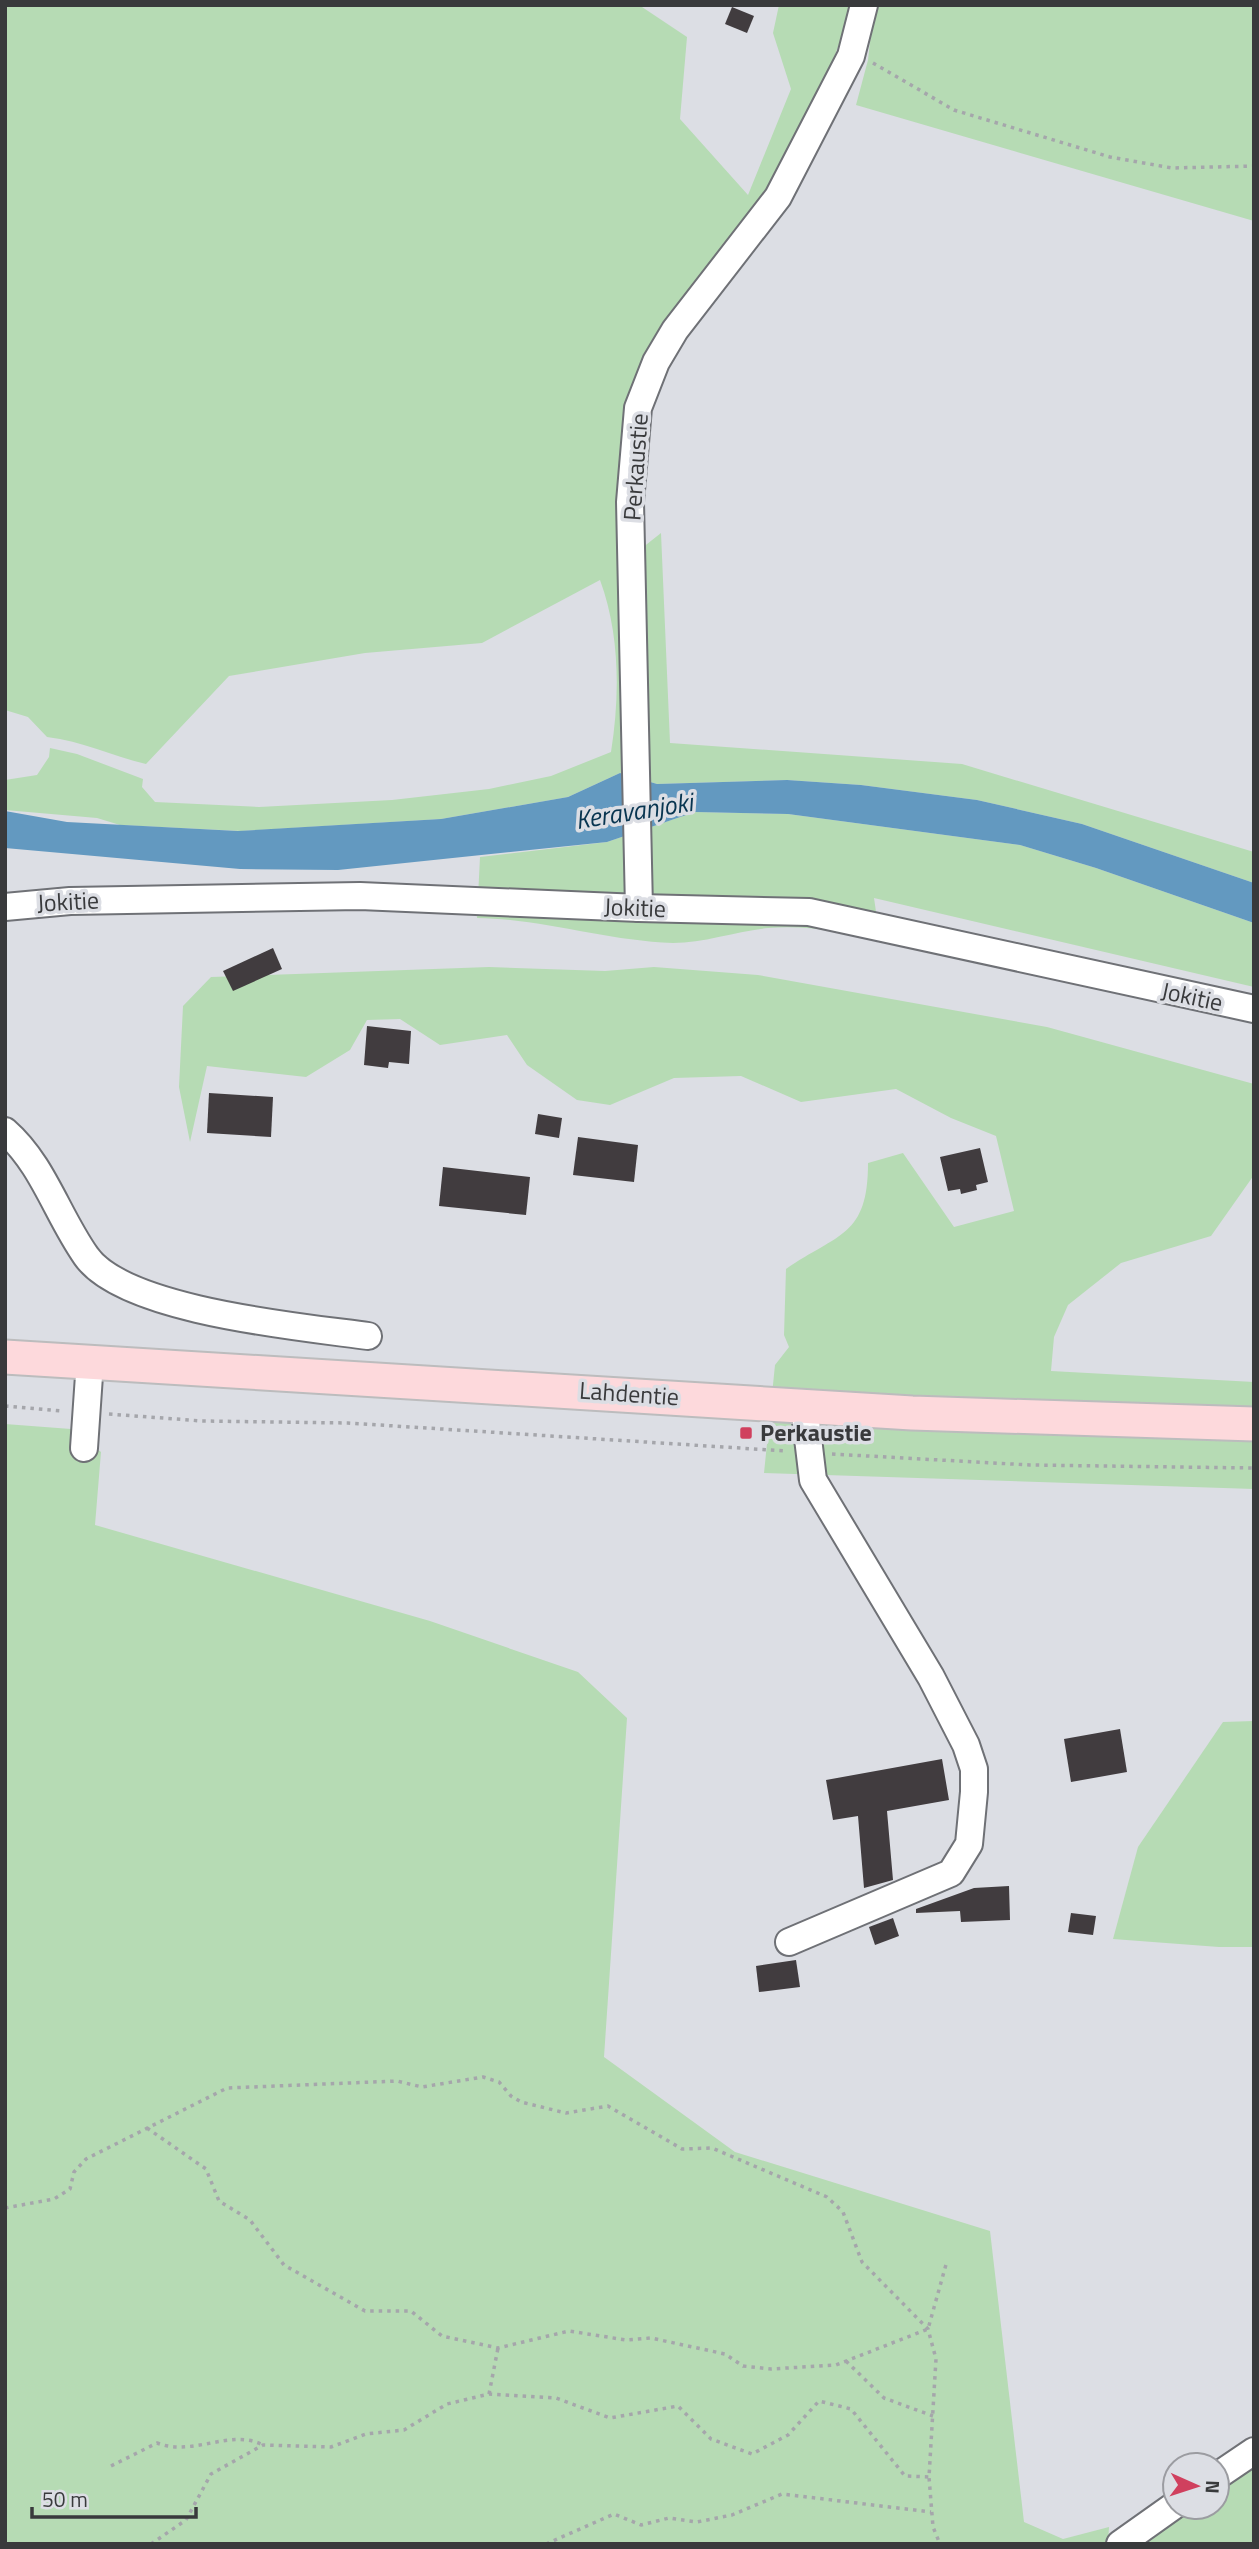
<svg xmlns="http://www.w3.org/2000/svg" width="1259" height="2549" font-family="'Titillium Web',sans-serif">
<rect width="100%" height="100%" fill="#dcdee4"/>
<!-- green -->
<g fill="#b6dbb4">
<path d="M5,5H639L687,37L680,119L748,195L791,89L773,33L779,5H854L807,128L764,202L627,402L617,497L618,567L661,533L670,743L962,764L1254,852V883L1082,824L977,800L861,785L787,780L657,784L620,773L568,797L441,819L241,831L120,825L97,818L5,810V780L37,775L49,757L50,748L77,754L143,779L142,787L155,802L259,807L392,800L489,789L551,776L611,752C620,696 620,634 600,580L482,643L365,653L229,676L146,764C112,756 82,741 47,737L28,717L5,710Z"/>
<path d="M874,5H1254V221L856,105L868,60Z"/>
<path d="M695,812L788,814L1020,845L1096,868L1254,923V987L874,898L880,939C842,932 807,925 768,928C737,931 704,943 673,943C606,941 544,919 477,918L480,857L607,842Z"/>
<path d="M489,967L605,971L654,967L758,975L1047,1027L1254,1084V1175L1211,1236L1121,1263L1068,1305L1054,1337L1051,1371L1254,1382V1489L764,1473L775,1365L789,1347L784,1335L786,1269C838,1233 868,1237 868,1163L903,1153L954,1227L1014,1211L996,1136L951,1118L896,1089L801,1102L741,1076L674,1078L610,1105L577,1100L527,1065L507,1035L440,1045L400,1019L367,1020L350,1050L306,1077L207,1066L190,1142L179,1087L183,1006L211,977Z"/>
<path d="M5,1424L71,1429L101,1452L95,1525L430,1621L578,1672L627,1718L604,2057L735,2152L990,2231L1024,2522L1063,2539L1109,2527L1108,2544H5Z"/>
<path d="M1254,1721V1947H1219L1113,1939L1138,1847L1223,1722Z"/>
<path d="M1254,2461V2544H1134L1189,2507H1217V2487Z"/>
</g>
<!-- water -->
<path fill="#6399c0" d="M620,773L657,784L787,780L861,785L977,800L1082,824L1254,883V923L1096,868L1020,845L788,814L695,812L607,842L338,870L240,869L5,848V811L67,822L238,831L441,819L568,797Z"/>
<!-- building -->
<g fill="#413c3f">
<path d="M732,7L754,16L747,33L725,24Z"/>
<path d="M273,948L282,969L233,991L223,971Z"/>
<path d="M367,1026L411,1031L409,1064L389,1062L388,1068L364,1065Z"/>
<path d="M209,1093L273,1097L271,1137L207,1133Z"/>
<path d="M538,1114L562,1118L559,1138L535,1134Z"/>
<path d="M578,1137L638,1145L634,1182L573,1175Z"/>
<path d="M980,1148L988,1182L976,1185L977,1190L961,1194L960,1189L948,1191L940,1157Z"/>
<path d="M443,1167L530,1177L526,1215L439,1206Z"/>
<path d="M1120,1729L1127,1772L1071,1782L1064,1739Z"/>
<path d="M942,1759L949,1800L887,1811L893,1880L864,1888L858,1816L833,1820L826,1780Z"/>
<path d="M1009,1886L1010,1920L961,1922L960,1911L916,1913V1909L974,1888Z"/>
<path d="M1071,1913L1096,1916L1093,1935L1068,1932Z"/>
<path d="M893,1918L899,1936L875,1945L869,1927Z"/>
<path d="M796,1960L800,1987L759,1992L756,1966Z"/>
</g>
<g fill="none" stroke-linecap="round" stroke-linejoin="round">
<!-- minor casing -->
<g stroke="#6f7176" stroke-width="30">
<g id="minor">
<path d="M5,907L70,901L360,896L639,908L809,912L1254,1009"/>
<path d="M639,908L630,502L638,408L656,362L675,330L778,197L851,56L864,5"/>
<path d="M5,1131C43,1164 57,1215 86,1256C124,1311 302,1327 368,1336"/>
<path d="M84,1448L90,1361"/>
<path d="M789,1942L951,1873L969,1844L974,1792V1769L966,1745L931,1677L813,1480L804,1405"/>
<path d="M1217,2476L1254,2451"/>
<path d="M1120,2544L1175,2505"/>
</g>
</g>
<!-- major casing -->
<g stroke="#bcbcbd" stroke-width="37">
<path id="major" d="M5,1357L912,1413L1254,1424"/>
</g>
<!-- path -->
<g stroke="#a5a6ab" stroke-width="3.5" stroke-dasharray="3.5 5" stroke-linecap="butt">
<path d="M873,63L954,110L1110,157L1172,168L1254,166"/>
<path d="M5,1406L62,1411"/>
<path d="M109,1414L202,1421L348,1423L786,1451"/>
<path d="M832,1454L1030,1465L1254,1468"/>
<path d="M147,2128L206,2169L219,2201L250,2220L284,2265L365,2311H411L442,2336L498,2348L569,2331L626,2340L651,2338L725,2354L743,2366L771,2369L836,2365L928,2329L947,2261"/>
<path d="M5,2208L54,2199L70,2189L74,2172L86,2159L227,2088L397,2081L422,2087L483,2077L499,2082L511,2096L521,2102L566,2113L608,2106L682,2149L712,2148L827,2197L843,2212L862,2262L928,2329L936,2359L929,2477L933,2527L940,2544"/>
<path d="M846,2361L884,2398L933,2416"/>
<path d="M489,2394L498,2348"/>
<path d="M111,2466L157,2443C194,2457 230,2428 263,2445"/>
<path d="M151,2544L186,2520L211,2474L263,2445L331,2447L366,2434L404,2430L447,2404L489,2394L556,2398L610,2418L678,2406L711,2439L752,2454L788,2435L819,2401L851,2409L905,2476L929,2477"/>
<path d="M546,2544L614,2514L641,2525L669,2518L697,2522L732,2515L782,2494L931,2512"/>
</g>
<!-- minor -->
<use href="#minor" stroke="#fff" stroke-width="26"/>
<!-- major -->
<use href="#major" stroke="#fdd9dc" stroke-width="33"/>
</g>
<!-- markers -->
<rect fill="#d0405e" stroke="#dcdee4" stroke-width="2.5" x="739" y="1426" width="14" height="14" rx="3.5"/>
<g text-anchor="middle" stroke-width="7" stroke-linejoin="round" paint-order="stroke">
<!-- street labels -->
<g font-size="24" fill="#393a3c" stroke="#dcdee4">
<text transform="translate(636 467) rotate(-86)" y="8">Perkaustie</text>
<text transform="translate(68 902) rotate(-3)" y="8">Jokitie</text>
<text transform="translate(635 908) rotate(2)" y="8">Jokitie</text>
<text transform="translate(1192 997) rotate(12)" y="8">Jokitie</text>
<text transform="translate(629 1394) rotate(4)" y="8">Lahdentie</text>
</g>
<!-- poi labels -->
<g font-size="24" font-weight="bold" fill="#393a3c" stroke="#dcdee4" text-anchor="start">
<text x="760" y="1441">Perkaustie</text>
</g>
<!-- water labels -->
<g font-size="26" font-style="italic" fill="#083550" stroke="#dcdee4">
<text transform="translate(634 811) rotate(-9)" y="9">Keravanjoki</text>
</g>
</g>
<!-- border -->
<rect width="1259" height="2549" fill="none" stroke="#393a3c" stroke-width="14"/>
<!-- north arrow -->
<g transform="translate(1196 2486) rotate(93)"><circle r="33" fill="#dcdee4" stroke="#9b9ca1" stroke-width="2"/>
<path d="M0-5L12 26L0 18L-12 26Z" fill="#d0405e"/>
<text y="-10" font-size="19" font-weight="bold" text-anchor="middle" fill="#393a3c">N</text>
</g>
<!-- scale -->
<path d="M32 2507v10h164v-10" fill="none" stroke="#393a3c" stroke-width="3.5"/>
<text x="42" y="2507" font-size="21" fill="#393a3c" stroke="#dcdee4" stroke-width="5" paint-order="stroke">50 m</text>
</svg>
